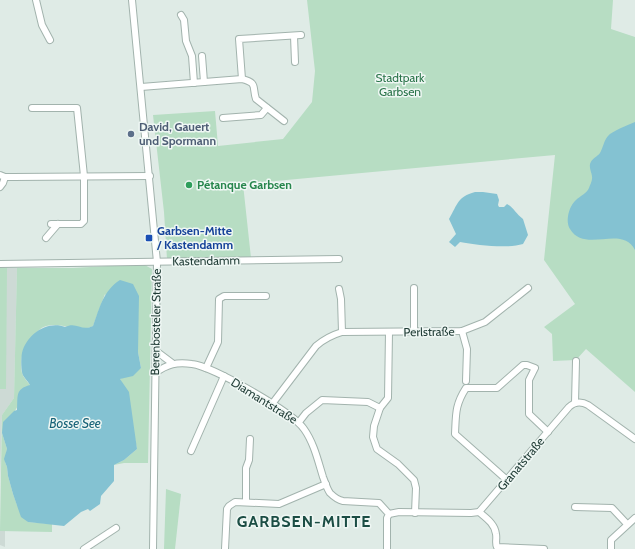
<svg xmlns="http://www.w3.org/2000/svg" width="635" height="549" font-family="Cabin,sans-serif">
<rect width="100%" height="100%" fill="#dfebe6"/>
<!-- built -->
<g fill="#cddad5">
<path d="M0,268H17L14,398L2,415L0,482Z"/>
<path d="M0,531H5V547L0,545Z"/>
</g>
<!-- green -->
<g fill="#b7ddc3">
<path d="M307,0H613L611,29L635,37V392L586,349L576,360L553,361L552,334L544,327L575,304L544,260L555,155L243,184L251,258L167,259L164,212L153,115L215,111L218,146L283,139L312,102L315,71Z"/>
<path d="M143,264L152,269L148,463H124L114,465L124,460L137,449L133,428L120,379L141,368L138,352L105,294L93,326C76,335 53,316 38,331C33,336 29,343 25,349C21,354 20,366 22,373C23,377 28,382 30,385L2,433L7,449L5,462L7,467L8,476L13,494L17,505L28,522L52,524V532L0,531L2,415L14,398L17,268H73Z"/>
<path d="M0,268H7L6,389H0Z"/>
<path d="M166,489L181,494L175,549H164Z"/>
</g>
<!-- water -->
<g fill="#84c2d2">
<path d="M635,122V250C622,224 585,254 570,229C565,221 569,206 576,200C580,196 587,193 589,188C590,185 592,181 592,179C593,175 589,169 590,164C592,158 597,157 600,153C603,148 604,140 608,136C612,131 628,125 635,122Z"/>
<path d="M475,192H483L497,194L499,200L498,205L499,207H504L507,204C514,208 516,214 523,219L528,235L523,244C507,249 477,245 460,242L455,247L449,242L456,234L449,219C458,204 457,197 475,192Z"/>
<path d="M120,280L133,284L139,296L138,352L141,368L133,376L120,379L129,392L137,449L124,460L114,465V481L101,496L100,504L90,511L88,509L81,512L64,526L28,522L21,517L13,494L8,476L7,467L5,462L4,459L7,449L2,433L3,422L14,411L17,410C18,396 15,389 30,385C28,381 22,376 22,372C21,367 21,358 22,353C26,335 47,320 65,327C77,321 81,332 93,326C100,307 103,291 120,280Z"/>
</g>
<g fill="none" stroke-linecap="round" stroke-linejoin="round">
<!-- minor casing -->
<g stroke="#a2b3ad" stroke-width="8">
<g id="minor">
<path d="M36,0L42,25L50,40"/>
<path d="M132,0L157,262L153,549"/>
<path d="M181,15L184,20L186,41L192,56L194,83"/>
<path d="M294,36L295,62"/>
<path d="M202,56L204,82"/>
<path d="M242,79L239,39L301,35"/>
<path d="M141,87L242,79C258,83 252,87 256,99L284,121"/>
<path d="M32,108H77L84,176V221L81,224H51"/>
<path d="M223,118L261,115L267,108"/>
<path d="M0,175L5,177H13L150,176"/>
<path d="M0,187L3,183L5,177"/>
<path d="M46,238L58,224"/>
<path d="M0,264L339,259"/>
<path d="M414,288V332"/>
<path d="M339,289L341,299L342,332"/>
<path d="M462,331L467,349L466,381"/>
<path d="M389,332L388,398L380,408L374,426L373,437L377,449L398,464L414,480L416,488L415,513"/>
<path d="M156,351L172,363"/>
<path d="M206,368L218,342L219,299L224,296H266"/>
<path d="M155,373C168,364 176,362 192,364C212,366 293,412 304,429C314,443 318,461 323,477C325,482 327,489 330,493C334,497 338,500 343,501L379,503L389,514L387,518V549"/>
<path d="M575,403L576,361"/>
<path d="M272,404L316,346C324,339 332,335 342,332L462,331L485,322L528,288"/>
<path d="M299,422L306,413L322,400L368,402L380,408"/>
<path d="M191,451L224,376"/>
<path d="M507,480L455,434C456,414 455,405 466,388H497L523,365H527L535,368L529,380V414L548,432"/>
<path d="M246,502V468L249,460L250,439"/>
<path d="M575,507L612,508L627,524"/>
<path d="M479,512C486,518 495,524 496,534C497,539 495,543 497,547L544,549"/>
<path d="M389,514L399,512L471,513L479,512L569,407C574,402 581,401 588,405L635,439"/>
<path d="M84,549L116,528"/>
<path d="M225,549L227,509L229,506L235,502L279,504L326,484"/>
<path d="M611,549V540L635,518"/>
</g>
</g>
<!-- minor -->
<use href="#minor" stroke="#fff" stroke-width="6"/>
</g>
<!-- markers -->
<circle fill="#5c6f8a" stroke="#eff7f4" stroke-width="1.5" cx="131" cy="134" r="4"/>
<circle fill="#2e9e5b" stroke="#eff7f4" stroke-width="1.5" cx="189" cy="185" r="4"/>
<rect fill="#1a4fb4" stroke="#eff7f4" stroke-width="1.5" x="145" y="234" width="8" height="8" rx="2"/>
<g text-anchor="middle" stroke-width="3" stroke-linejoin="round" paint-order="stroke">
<!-- park labels -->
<g font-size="12" fill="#297349" stroke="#eff7f4">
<text x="400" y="82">Stadtpark<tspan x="400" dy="14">Garbsen</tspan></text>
</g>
<!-- service labels -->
<g font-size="12" font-weight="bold" fill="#4e5e75" stroke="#eff7f4" text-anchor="start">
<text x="139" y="131">David, Gauert<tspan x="139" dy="14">und Spormann</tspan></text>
</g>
<!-- leisure labels -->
<g font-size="12" font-weight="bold" fill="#27864d" stroke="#eff7f4" text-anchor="start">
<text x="197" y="189">Pétanque Garbsen</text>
</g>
<!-- transit labels -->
<g font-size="12" font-weight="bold" fill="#164399" stroke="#eff7f4" text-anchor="start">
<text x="157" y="235">Garbsen-Mitte<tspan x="157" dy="14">/ Kastendamm</tspan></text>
</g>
<!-- street labels -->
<g font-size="12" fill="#1f3b35" stroke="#eff7f4">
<text transform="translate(206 261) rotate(-1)" y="4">Kastendamm</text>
<text transform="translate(156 322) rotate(-89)" y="4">Berenbosteler Straße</text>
<text transform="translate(429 332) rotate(-1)" y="4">Perlstraße</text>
<text transform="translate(264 401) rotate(32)" y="4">Diamantstraße</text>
<text transform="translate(521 464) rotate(-50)" y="4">Granatstraße</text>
</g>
<!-- water labels -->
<g font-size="13" font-style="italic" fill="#186378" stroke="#eff7f4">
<text x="75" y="428">Bosse See</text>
</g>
<!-- district labels -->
<g font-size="16" font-weight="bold" letter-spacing="1" fill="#1b4d44" stroke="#eff7f4">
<text x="304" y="527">GARBSEN-MITTE</text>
</g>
</g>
</svg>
